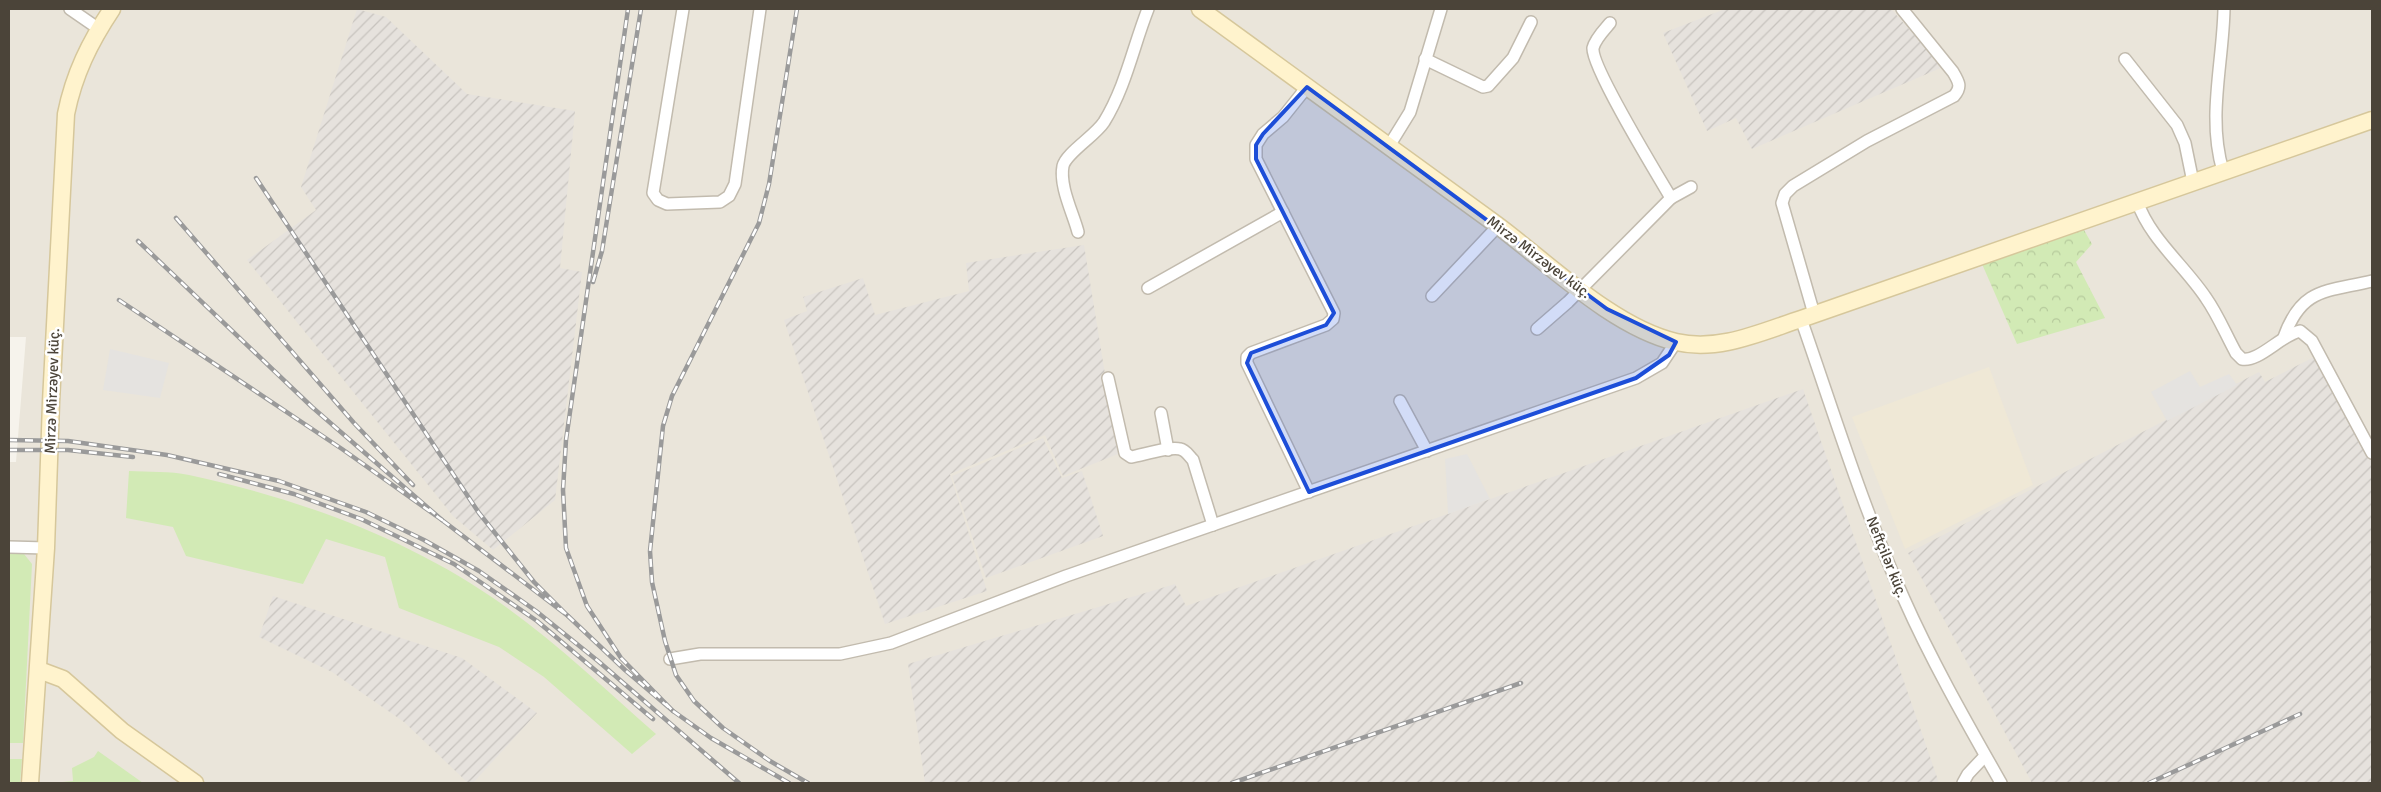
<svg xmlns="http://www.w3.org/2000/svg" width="2381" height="792" font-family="Signika,sans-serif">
<defs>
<pattern id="industrial-furrows" width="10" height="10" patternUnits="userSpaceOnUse" patternTransform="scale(1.25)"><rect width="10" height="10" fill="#e6e2dd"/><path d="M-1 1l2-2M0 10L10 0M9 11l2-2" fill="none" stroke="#c7c3be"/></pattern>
<pattern id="forest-crowns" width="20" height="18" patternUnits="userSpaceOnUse" patternTransform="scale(1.25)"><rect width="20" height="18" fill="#d2eab5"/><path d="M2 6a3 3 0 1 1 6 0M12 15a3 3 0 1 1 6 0" fill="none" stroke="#b6ca9c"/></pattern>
</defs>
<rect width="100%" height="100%" fill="#f6f3ec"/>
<!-- residential -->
<path fill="#eae5da" d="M9,9H2372V783H9V462H16L26,337H9Z"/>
<!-- industrial -->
<g fill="url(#industrial-furrows)">
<path d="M357,9L386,17L467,94L575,111L560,268L582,272L555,500L493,550L453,516L247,260L316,210L301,187Z"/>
<path d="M1725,9H1891L1943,67L1752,149L1736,118L1707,131L1663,33Z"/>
<path d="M1084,245L1118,454L1063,476L1045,435L950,474L987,591L885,624L784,320L807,311L803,297L863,278L875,315L969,291L966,263Z"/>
<path d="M2316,356L2372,463V783H2032L1908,553L2259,372L2265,382Z"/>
<path d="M1803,389L1939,783H925L908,664L1175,584L1186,606Z"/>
<path d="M1043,438L1062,478L1082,471L1103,536L986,578L952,476Z"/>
<path d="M273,596L462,658L537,713L473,783H468L404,722L332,672L259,637Z"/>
</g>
<!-- education -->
<path fill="#efe8d6" d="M1989,367L2033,485L1905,549L1852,417Z"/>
<!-- green -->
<g fill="#d2eab5">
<path d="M129,471C148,472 170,471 189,475C301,499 413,540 506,607C559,645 607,691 656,734L632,754L544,677L499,647L399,608L385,557L326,539L303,584L186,556L173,527L126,518Z"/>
<path d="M9,553L24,554L32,564L23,743H9Z"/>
<path d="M98,751L143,783H52L73,781L72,768L94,757Z"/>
<path d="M9,759H22L20,783H9Z"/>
</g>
<!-- forest -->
<path fill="url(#forest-crowns)" d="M2084,230L2092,244L2076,262L2105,318L2017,344L1982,264Z"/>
<!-- parking -->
<g fill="#e5e3e0">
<path d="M110,349L169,363L160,398L103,390Z"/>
<path d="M2190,371L2200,387L2229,374L2237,385L2167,421L2151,392Z"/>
<path d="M1467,454L1490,499L1448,514L1445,459Z"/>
</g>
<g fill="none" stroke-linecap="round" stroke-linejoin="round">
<!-- street casing -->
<g stroke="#c2bbae" stroke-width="14">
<g id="street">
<path d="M70,9L99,29"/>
<path d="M683,9L653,193L658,200L667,204L720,202L729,196L735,184L760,9"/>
<path d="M1425,59L1483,87L1488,86L1513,58L1531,22"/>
<path d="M2125,59L2177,125L2185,143L2193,182"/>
<path d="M1307,87L1283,117L1263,134L1256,145V159L1334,313L1333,319L1326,325L1251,353L1247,357V363L1309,492"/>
<path d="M1389,146L1410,112L1441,9"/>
<path d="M2223,171C2207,118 2223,63 2224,9"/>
<path d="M1671,198L1691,187"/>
<path d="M2137,201C2150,239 2184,265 2206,298C2218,315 2226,335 2236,353L2242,359C2259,362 2280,336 2300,331L2312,341L2372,453"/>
<path d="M1078,232C1073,213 1059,186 1063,166C1066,153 1095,136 1104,122C1126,86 1133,47 1148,9"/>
<path d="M1148,288L1283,212"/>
<path d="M1432,296L1498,226"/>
<path d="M1814,314L1782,203L1785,194L1793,186L1867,141L1954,96C1962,87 1959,82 1953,72L1902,9"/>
<path d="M1801,319C1834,413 1863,509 1904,599C1932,662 1967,723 2001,783"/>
<path d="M1537,329L1568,302L1671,198C1658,176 1591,66 1593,48C1595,39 1604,30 1610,23"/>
<path d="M2284,337C2302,287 2327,292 2372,281"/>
<path d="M1108,378L1125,453L1131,457C1143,455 1170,446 1180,449C1186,450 1189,456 1193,460L1213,525"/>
<path d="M1400,401L1427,451"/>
<path d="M1161,413L1168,450"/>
<path d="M9,547L46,548"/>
<path d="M670,659L700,654H840L891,643L1066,576L1636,378L1662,363L1676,342"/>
<path d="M1963,783L1968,774L1985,756"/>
</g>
</g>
<!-- secondary casing -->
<g stroke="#d6c79b" stroke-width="19">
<g id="secondary">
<path d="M1200,9C1299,80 1398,152 1497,225C1548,263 1614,328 1676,342C1719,352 1761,332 1801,319L2372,120"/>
<path d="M39,670L63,679L122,731L195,783"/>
<path d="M30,783L46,548L51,402L66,114C74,74 90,42 112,9"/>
</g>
</g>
<!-- street -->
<use href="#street" stroke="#fff" stroke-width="11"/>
<!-- secondary -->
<use href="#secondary" stroke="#fff3cd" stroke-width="16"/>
<!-- rail casing -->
<g stroke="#9a9a9a" stroke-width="4.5">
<g id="rail">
<path d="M797,9L769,184L759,223L672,396L663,426L650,551L652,582L665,641L676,675L694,701L723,728L770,761L808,783"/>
<path d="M256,178L479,513L534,582L568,616L442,520"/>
<path d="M176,218L354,423L413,485"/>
<path d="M593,282L602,251L641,9"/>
<path d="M119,300L342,449L442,520L312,407L138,241"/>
<path d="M9,440L68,441L167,455L279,481L366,512L424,540L479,571L536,611L598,661L739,783"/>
<path d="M9,450H68L133,457"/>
<path d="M219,474L294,494L361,519L454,564L537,621L653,719"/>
<path d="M568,616L625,670L673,711L621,658L587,606L566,548L563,490L566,440L628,9"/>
<path d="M673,711L711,738L789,783"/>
<path d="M1232,783L1521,683"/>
<path d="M2149,783L2300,714"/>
</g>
</g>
<!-- rail -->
<use href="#rail" stroke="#fff" stroke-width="2.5" stroke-dasharray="8" stroke-linecap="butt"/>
</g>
<!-- marked area -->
<path fill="#1d4ed8" fill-opacity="0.2" stroke="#1d4ed8" stroke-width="4" stroke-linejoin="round" d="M1307,87L1607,309L1676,342L1669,355L1636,378L1309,492L1247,363L1251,353L1326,325L1334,313L1256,159V145L1263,134Z"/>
<g text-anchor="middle" stroke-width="5" stroke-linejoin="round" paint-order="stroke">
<!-- street labels -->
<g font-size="15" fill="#4b4439" stroke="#fff">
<text transform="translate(1539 257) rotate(37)" y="5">Mirzə Mirzəyev küç.</text>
<text transform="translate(52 391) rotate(-88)" y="5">Mirzə Mirzəyev küç.</text>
<text transform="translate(1887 557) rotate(68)" y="5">Neftçilər küç.</text>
</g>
</g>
<!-- border -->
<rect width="2381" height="792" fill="none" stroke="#4b4439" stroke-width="20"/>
</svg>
